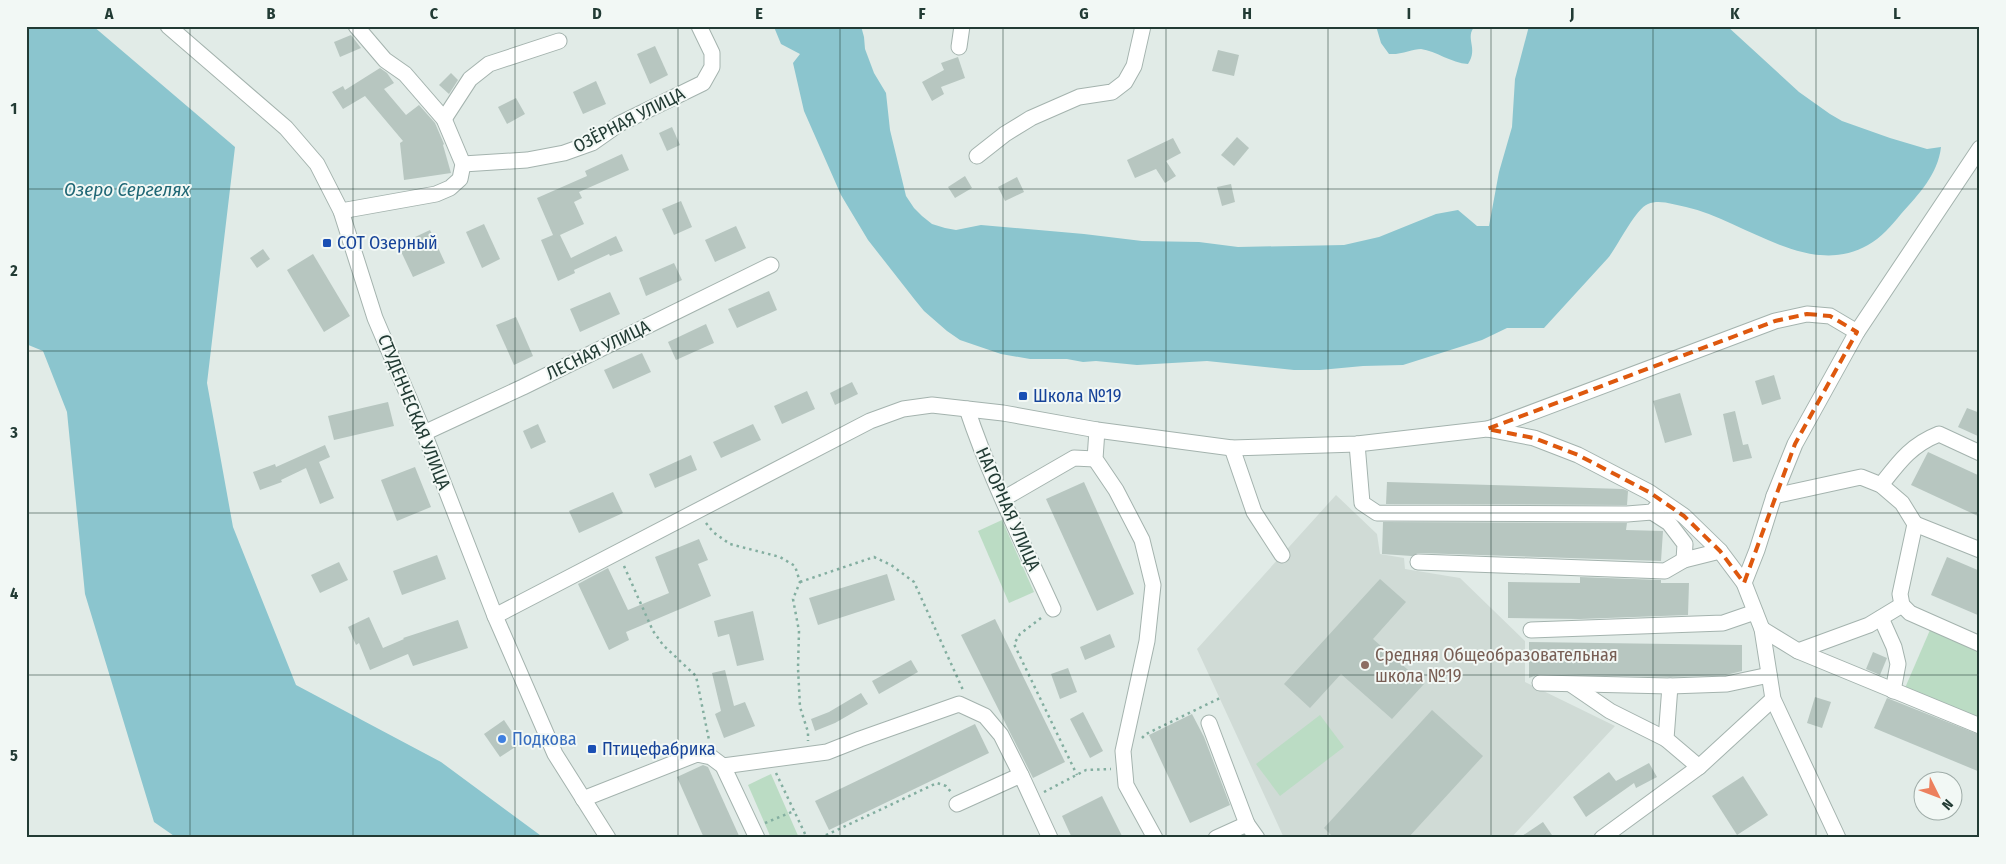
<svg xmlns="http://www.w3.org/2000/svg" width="2006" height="864" font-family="'Fira Sans Condensed',sans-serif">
<rect width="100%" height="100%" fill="#e1ebe7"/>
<!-- built -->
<path fill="#d0dbd6" d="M1336,495L1377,534L1380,554L1404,558L1405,569L1460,578L1525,641V682L1615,726L1511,838H1284L1197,649Z"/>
<!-- green -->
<g fill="#bbdcc4">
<path d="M1002,520L1034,592L1009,603L978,531Z"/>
<path d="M1930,630L1980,652V720L1905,688Z"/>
<path d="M1320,715L1344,747L1280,796L1256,764Z"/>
<path d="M771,774L799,838H771L748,785Z"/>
</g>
<!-- water -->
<g fill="#8bc5ce">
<path d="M26,26H93L235,147L207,383L233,527L296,685L441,762L544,838H177L154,822L85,594L67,412L43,351L26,344Z"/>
<path d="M861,26L864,37L865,49L874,73L886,93L890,130L906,196L914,208L922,216L932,224L945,228L956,230L981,225L1084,234L1142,241L1199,242L1238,247L1344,245L1379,237L1436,214L1458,210L1477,226H1489L1499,172L1512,127L1515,79L1529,26H1727L1799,92L1830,114L1842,121L1890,138L1927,149L1941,147C1938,174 1919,194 1901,214C1892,225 1881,238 1868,245C1809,279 1744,220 1686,207C1674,205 1660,199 1648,204C1635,209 1618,246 1608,258L1544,328H1507L1482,340L1403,365L1363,366L1320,370H1294L1207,361L1137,365L1096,361L1083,362L1067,359H1030L1001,354L960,340L947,331L924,311L915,300L868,240L841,195L804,111L793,63L800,54L781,44L774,27Z"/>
<path d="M1376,26H1475C1464,38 1479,48 1468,64C1451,63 1436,51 1421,49C1413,49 1401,55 1389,54L1381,43Z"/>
</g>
<!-- building -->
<g fill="#b7c6c0">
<path d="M351,35L361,48L340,57L334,42Z"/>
<path d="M655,46L668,75L650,84L637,54Z"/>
<path d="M1218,50L1239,55L1234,76L1212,71Z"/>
<path d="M958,57L965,78L941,87L944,94L932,101L922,82L944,70L941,63Z"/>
<path d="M380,68L387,73L394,83L384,89L406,115L419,105L435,123L444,144L443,145L451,173L404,180L400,143L403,141L365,96L343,109L332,92L343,86L345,90Z"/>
<path d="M451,73L458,80L449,94L439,85Z"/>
<path d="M596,81L606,104L583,114L573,92Z"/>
<path d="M516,98L525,114L507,124L498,107Z"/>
<path d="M672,127L680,145L667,151L659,133Z"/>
<path d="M1237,137L1249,148L1234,166L1221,155Z"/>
<path d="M1173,138L1181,153L1166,161L1176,176L1165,183L1156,169L1135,178L1127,160Z"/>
<path d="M622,154L629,170L579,192L582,198L574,202L584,224L560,235L571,258L616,236L623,251L610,256L609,254L574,270L575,273L558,281L541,240L553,235L537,198L587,176L585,171Z"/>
<path d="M965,176L972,188L955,198L948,187Z"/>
<path d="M1017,177L1024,192L1005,201L998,187Z"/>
<path d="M1231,184L1235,202L1222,206L1217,187Z"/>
<path d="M681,201L692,227L674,235L662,209Z"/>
<path d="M484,224L500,259L482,268L466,232Z"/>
<path d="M736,226L746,248L715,262L705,240Z"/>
<path d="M430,230L445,263L413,277L398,245Z"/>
<path d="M263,249L270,259L257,268L250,258Z"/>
<path d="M313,254L350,316L324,332L287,270Z"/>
<path d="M674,263L682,280L646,296L639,278Z"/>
<path d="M769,291L777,310L737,328L728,309Z"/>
<path d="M610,292L620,314L580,332L570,309Z"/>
<path d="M516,317L533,356L514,365L496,325Z"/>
<path d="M706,324L714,343L676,360L668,342Z"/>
<path d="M642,353L651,372L613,389L604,370Z"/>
<path d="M1774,375L1781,399L1762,405L1755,381Z"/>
<path d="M852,382L858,394L835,405L830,393Z"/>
<path d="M807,391L815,409L782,424L774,406Z"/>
<path d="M1680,393L1692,435L1665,443L1653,401Z"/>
<path d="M388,402L394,426L334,440L328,416Z"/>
<path d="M1967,408L1980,413V437L1958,427Z"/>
<path d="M1735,411L1743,445L1748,444L1752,458L1733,462L1723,414Z"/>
<path d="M538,424L546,442L531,449L523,431Z"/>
<path d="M753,424L761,440L721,458L713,442Z"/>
<path d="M325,445L330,457L319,462L334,498L320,504L306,468L281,480L282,482L260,490L253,472L275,464L276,467Z"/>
<path d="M1928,452L1980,476V517L1911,485Z"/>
<path d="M691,455L697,470L655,488L649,474Z"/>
<path d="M415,467L431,507L397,521L381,480Z"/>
<path d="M1084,482L1134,594L1097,611L1046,499Z"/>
<path d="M1387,482L1623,489L1628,491L1627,505L1386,504Z"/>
<path d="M613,492L623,513L579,533L569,511Z"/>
<path d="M1383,522L1627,523L1626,530L1663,531L1661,561L1418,553L1412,556L1382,554Z"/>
<path d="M699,539L708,560L698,564L711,596L626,632L629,640L609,650L578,584L608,568L628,610L669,593L655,557Z"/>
<path d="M437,555L446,579L402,595L393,571Z"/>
<path d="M1947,557L1980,571V616L1931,595Z"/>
<path d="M339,562L348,580L320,593L311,575Z"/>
<path d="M887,574L895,600L818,625L809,598Z"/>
<path d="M1580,577L1661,580V583H1689L1688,615L1580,619L1508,618V582L1580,583Z"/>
<path d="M1380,579L1406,602L1373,639L1424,684L1392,719L1341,674L1310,708L1284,684Z"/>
<path d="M753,611L764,660L737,666L729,634L718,637L714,621Z"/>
<path d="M369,617L383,648L404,639L403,638L458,620L468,648L413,666L408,654L370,670L359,643L356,645L348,627Z"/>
<path d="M995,619L1065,762L1033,778L961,635Z"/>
<path d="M1110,634L1115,647L1085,660L1080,647Z"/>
<path d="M1529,642L1742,645V671L1726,675L1670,677L1540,674L1529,678Z"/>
<path d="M1873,652L1887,658L1880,675L1866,669Z"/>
<path d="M911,660L918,672L879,694L872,681Z"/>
<path d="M1068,668L1077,692L1060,699L1051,674Z"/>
<path d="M725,670L734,706L745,702L755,726L724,738L715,714L721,711L712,673Z"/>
<path d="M861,693L868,704L835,723L815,731L811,719L829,712Z"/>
<path d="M1815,697L1831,702L1822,728L1807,723Z"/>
<path d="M1887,698L1980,735V772L1874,728Z"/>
<path d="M1432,710L1483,756L1408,838H1334L1324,828Z"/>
<path d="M1083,712L1103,751L1090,758L1070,719Z"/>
<path d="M1192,714L1204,737L1230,805L1190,823L1149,735Z"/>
<path d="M504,720L520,744L500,757L484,734Z"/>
<path d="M975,724L989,753L829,830L815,801Z"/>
<path d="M1649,763L1657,777L1636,788L1634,783L1586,817L1573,797L1609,772L1616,781Z"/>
<path d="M703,765L708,767L740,838H704L677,777Z"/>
<path d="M1743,776L1768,815L1737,835L1712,796Z"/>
<path d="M1102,796L1123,838H1072L1062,816Z"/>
<path d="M1543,822L1554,838H1519Z"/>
</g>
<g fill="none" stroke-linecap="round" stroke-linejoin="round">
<!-- minor casing -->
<g stroke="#a4b3ae" stroke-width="17">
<g id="minor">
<path d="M168,26L286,128L317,164L341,211L375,318L424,433L495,616L555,754L608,838"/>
<path d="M959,47L962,26"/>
<path d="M444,119L470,79L489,64L559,41"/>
<path d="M977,156L1005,134L1031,118L1079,97L1112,92L1125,82L1134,66L1143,26"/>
<path d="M463,164L527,160L564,153L592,143L619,124L703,83L712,67V53L699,26"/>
<path d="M341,211L436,194L450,188L460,179L463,164L444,119L405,74L385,60L356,26"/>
<path d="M967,409C990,478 1023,543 1053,609"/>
<path d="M1488,429L1775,321L1807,314L1830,316L1857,332"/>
<path d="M1097,430L1095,459L1116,490L1142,540L1153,585L1147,641L1123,751L1126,785L1155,838"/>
<path d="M424,433L523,387L771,265"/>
<path d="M1357,444L1362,503L1377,513L1627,514L1652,512L1662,501"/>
<path d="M1232,448L1254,512L1282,555"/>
<path d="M1881,485C1899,462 1911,445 1939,434L1980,453"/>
<path d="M1774,496L1861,477L1881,485L1902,503L1915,524L1900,594L1902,605L1910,613L1980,644"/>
<path d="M1003,499L1074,458L1095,459"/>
<path d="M1652,512L1669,523L1685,544L1684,560L1720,551"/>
<path d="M1915,524L1980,550"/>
<path d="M1418,562L1665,571L1684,560"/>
<path d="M1744,583L1757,550L1774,496L1795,444L1857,332L1980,148"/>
<path d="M495,616L870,421L903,409L932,405L1003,413L1097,430L1232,448L1357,444L1487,429L1534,438L1578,455L1649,492L1684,516L1720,551L1744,583L1762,629L1773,699L1838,838"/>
<path d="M1881,618L1894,647L1898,664L1893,691"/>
<path d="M1762,629L1798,651L1980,726"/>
<path d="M1531,630L1723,623L1755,612"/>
<path d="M1798,651L1869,625L1902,605"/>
<path d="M1540,683L1670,686L1727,684L1769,675"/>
<path d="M1572,685L1610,711L1666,739"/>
<path d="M1670,686L1666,739L1699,767"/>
<path d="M1209,723L1247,824"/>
<path d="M723,766L827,752L860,739L959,704L985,716L1001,735L1021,775"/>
<path d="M583,799L697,754L711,757L723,766L757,838"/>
<path d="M957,804L1021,775L1050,838"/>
<path d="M1216,838L1247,824L1257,838"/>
<path d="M1602,838L1699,767L1773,699"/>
</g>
</g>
<!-- path -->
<g stroke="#83aea0" stroke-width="2.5" stroke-dasharray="2.5 4" stroke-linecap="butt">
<path d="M706,523L713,532L730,544L780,557L795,566L800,582L793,599L799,631L798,668L800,707L808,732V741"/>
<path d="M624,566L653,631L663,645L696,676L709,740"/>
<path d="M800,582L874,557L891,565L914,582L963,690"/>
<path d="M1041,618L1020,634L1014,644L1077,775"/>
<path d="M1142,738L1146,734L1220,698"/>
<path d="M776,773L807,838"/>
<path d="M1044,792L1086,770L1111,769"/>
<path d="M765,823L794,811"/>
<path d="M820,838L937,783L946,786L951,792"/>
</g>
<!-- minor -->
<use href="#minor" stroke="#fff" stroke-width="15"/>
</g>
<!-- marked area -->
<path fill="none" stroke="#de580e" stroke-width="4" stroke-dasharray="10 6" stroke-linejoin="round" d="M1807,314L1830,316L1857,332L1795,444L1744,583L1720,551L1684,516L1649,492L1578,455L1534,438L1487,429L1775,321Z"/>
<!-- grid -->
<path fill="none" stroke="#223b34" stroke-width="1" stroke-opacity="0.55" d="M190,26V838M353,26V838M515,26V838M678,26V838M840,26V838M1003,26V838M1166,26V838M1328,26V838M1491,26V838M1653,26V838M1816,26V838M26,189H1980M26,351H1980M26,513H1980M26,675H1980"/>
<!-- markers -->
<g fill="#1a4fb4" stroke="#f2f8f5" stroke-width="2">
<rect x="322" y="238" width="10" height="10" rx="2.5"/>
<rect x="1018" y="391" width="10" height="10" rx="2.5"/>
<rect x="587" y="744" width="10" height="10" rx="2.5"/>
</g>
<circle fill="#8d6e63" stroke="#f2f8f5" stroke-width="2" cx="1365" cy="665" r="5"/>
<circle fill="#3f7fe0" stroke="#f2f8f5" stroke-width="2" cx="502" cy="739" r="5"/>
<g text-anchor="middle" stroke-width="4" stroke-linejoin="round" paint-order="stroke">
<!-- street labels -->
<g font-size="18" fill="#223b34" stroke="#f2f8f5">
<text transform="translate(629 120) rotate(-27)" y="6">ОЗЁРНАЯ УЛИЦА</text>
<text transform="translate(598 350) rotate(-26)" y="6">ЛЕСНАЯ УЛИЦА</text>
<text transform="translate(414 412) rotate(68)" y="6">СТУДЕНЧЕСКАЯ УЛИЦА</text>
<text transform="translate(1008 509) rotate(66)" y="6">НАГОРНАЯ УЛИЦА</text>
</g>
<!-- transit labels -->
<g font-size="18" fill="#164399" stroke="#f2f8f5" text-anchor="start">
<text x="337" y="249">СОТ Озерный</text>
<text x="1033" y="402">Школа №19</text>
<text x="602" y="755">Птицефабрика</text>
</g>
<!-- education labels -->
<g font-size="18" fill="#785e54" stroke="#f2f8f5" text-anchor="start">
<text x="1375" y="661">Средняя Общеобразовательная<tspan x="1375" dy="21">школа №19</tspan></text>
</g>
<!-- shop labels -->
<g font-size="18" fill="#366cbe" stroke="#f2f8f5" text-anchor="start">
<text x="512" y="745">Подкова</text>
</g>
<!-- water labels -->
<g font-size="19" font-style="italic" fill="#1f6775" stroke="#f2f8f5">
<text x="127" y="196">Озеро Сергелях</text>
</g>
</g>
<!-- border -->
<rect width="2006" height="864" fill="none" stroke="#f2f8f5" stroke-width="55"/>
<!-- north arrow -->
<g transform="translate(1938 796) rotate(132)"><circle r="24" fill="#f2f8f5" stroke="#9faca8"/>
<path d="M0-4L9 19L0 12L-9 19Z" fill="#ec805e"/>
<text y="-8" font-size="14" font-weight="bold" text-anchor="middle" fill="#223b34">N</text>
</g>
<rect x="28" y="28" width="1950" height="808" fill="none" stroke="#223b34" stroke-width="2"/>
<g font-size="16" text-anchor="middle" font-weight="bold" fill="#223b34">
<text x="109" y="19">A</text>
<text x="271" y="19">B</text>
<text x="434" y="19">C</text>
<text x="597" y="19">D</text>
<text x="759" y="19">E</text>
<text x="922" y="19">F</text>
<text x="1084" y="19">G</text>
<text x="1247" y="19">H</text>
<text x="1409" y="19">I</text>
<text x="1572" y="19">J</text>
<text x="1735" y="19">K</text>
<text x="1897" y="19">L</text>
<text x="14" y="114">1</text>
<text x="14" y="276">2</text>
<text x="14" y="438">3</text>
<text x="14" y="599">4</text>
<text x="14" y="761">5</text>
</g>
</svg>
